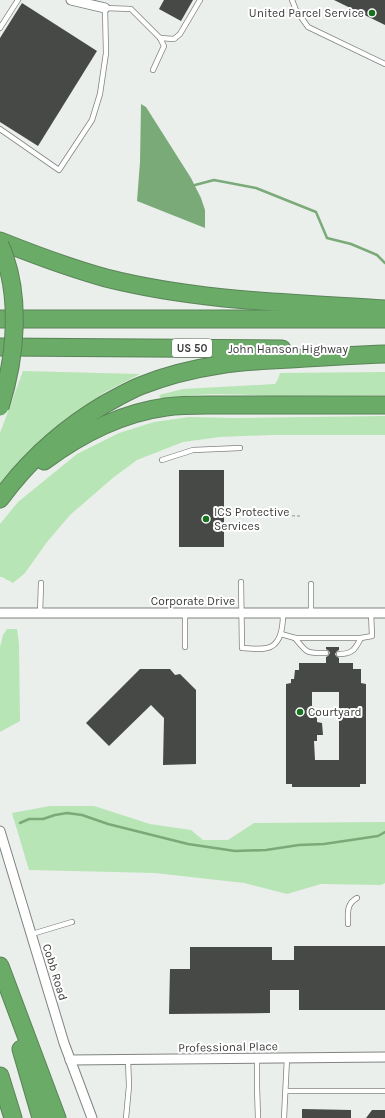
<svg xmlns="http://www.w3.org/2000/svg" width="385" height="1118" font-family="Karla,sans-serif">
<rect width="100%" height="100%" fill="#ebefeb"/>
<!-- green -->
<g fill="#b7e5b5">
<path d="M23,371L140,374L105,392L42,439L0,489V433Z"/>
<path d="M385,372V395C348,395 312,396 275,396C237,395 199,391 162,400L159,395L183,389L275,384L278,379L280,373Z"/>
<path d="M385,416V435H272L220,437L183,442L137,460L114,477L70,515L47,542L25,573L13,583L2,577H0V524L18,502L77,454L119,433L154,422L189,417L234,418Z"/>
<path d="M7,629H17L19,644L20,721L0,732V647L3,635Z"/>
<path d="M50,806H94L150,824L191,830L203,840H228L254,823L385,822V883L381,885L321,884L287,894L244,883L155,873L29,870L12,813Z"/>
</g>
<!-- water -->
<path fill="#7baa79" d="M141,104L146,107L191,178L201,198L205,210V228L137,201L140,162Z"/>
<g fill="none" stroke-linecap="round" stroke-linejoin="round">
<!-- stream -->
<g stroke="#7baa79" stroke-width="2.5">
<path d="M195,185L214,180L256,188L316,212L327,238L351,244L377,255L385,263"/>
<path d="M20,823L29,819H43L55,815L67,813L82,815L108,824L188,844L235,851L266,850L299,845L324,844L378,836L385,832"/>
</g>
</g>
<!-- building -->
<g fill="#474946" fill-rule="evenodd">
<path d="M164,0H193L181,21L159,9Z"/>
<path d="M334,0H385V25Z"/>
<path d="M22,3L97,51L38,146L0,122V38Z"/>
<rect x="179" y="470" width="45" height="77"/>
<path d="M326,647H339V650L337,651L335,654L336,656L339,658V663H353V669H361V683L366,684V784H360V787H292V784H286V684L291,683V679H294L295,670H299V663H326V657L328,656L330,653L329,651L326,649ZM312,692H339V760H315L314,741H317V735H323L322,723L317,722V717H314V706H312Z"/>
<path d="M140,669H170L175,675L180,674L196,690V764L163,765L164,718L151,705L109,746L86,723Z"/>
<path d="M294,946H385V1010H299V990H270V1013L169,1014L170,969H190V947H272V960H294Z"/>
<path d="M302,1109L351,1110V1118H302Z"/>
<path d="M372,1110H385V1118H366Z"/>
</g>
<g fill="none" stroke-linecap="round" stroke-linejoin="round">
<!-- service casing -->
<g stroke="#808380" stroke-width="6">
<g id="service">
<path d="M292,0L296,10L308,27L385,64"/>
<path d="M0,28L18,0"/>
<path d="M160,38L174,39L180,34L200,0"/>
<path d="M0,129L59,170L92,120L100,94L106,53L105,8L131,9L160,38L164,46L153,70"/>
<path d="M162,460L193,450L240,448"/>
<path d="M241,582L242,648C250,648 259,650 267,648C282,645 283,625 283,614"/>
<path d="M40,613L41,583"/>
<path d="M185,613V647"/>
<path d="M311,614V584"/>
<path d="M281,634L295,638H361L372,636L371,613"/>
<path d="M295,638C308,654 306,653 326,653"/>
<path d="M339,654C353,654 355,649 361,638"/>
<path d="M348,924C348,913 346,904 357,898"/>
<path d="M32,934L72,922"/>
<path d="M257,1059V1087L258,1118"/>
<path d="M286,1091H385"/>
<path d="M126,1118L129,1086L128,1060"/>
<path d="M284,1118L287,1058"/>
</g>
</g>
<!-- minor casing -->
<g stroke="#808380" stroke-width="11">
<g id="minor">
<path d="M71,0L105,8"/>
<path d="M0,613H385"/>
<path d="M0,831L64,1043L92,1118"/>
<path d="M70,1060L385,1057"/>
</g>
</g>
<!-- motorway casing -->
<g stroke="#5a8458" stroke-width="19">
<g id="motorway">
<path d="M0,241C35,255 70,268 106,278C197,301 292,303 385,309"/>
<path d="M0,319H385"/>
<path d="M0,347L282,349"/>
<path d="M44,461C79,435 122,413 166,407C180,405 194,405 208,405H385"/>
<path d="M0,499C29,459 63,429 105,404C116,398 128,391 140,386C165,376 192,369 219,365C243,361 267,360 291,359C322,357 354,355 385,354"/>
<path d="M0,966L57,1118"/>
<path d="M21,1049L41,1118"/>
<path d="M0,1076L13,1118"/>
</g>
</g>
<!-- path -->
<path stroke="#b0b3b0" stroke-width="1.5" stroke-dasharray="3 2" stroke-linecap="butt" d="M267,515L300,516"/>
<!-- service -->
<use href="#service" stroke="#fff" stroke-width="4.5"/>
<!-- minor -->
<use href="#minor" stroke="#fff" stroke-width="9"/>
<!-- motorway -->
<use href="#motorway" stroke="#6aab68" stroke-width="17"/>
<!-- motorway-bridge casing -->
<g stroke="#5a8458" stroke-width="19" stroke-linecap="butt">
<path id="motorway-bridge" d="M0,245C22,294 16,357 0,407"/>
</g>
<!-- motorway-bridge -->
<use href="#motorway-bridge" stroke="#6aab68" stroke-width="17"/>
</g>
<!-- markers -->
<g fill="#18711d" stroke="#fff" stroke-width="1.5">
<circle cx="372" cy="13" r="4"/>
<circle cx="206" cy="519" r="4"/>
<circle cx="300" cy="712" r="4"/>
</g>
<g text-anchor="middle" stroke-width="4" stroke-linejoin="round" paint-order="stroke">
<!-- shield labels -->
<rect fill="#fff" stroke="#767776" stroke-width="1" x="172" y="339" width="40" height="18" rx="3"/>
<g font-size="11" font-weight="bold" fill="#3b3d3b">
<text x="192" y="352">US 50</text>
</g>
<!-- poi labels -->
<g font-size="12" fill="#3b3d3b" stroke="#fff" text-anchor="start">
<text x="364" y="17" text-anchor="end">United Parcel Service</text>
<text x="214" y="516">ICS Protective<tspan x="214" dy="14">Services</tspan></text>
<text x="308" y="716">Courtyard</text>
</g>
<!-- street labels -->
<g font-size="12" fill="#3b3d3b" stroke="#fff">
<text x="288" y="353">John Hanson Highway</text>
<text x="193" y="605">Corporate Drive</text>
<text transform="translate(55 972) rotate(73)" y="4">Cobb Road</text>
<text transform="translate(228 1047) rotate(-1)" y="4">Professional Place</text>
</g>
</g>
</svg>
